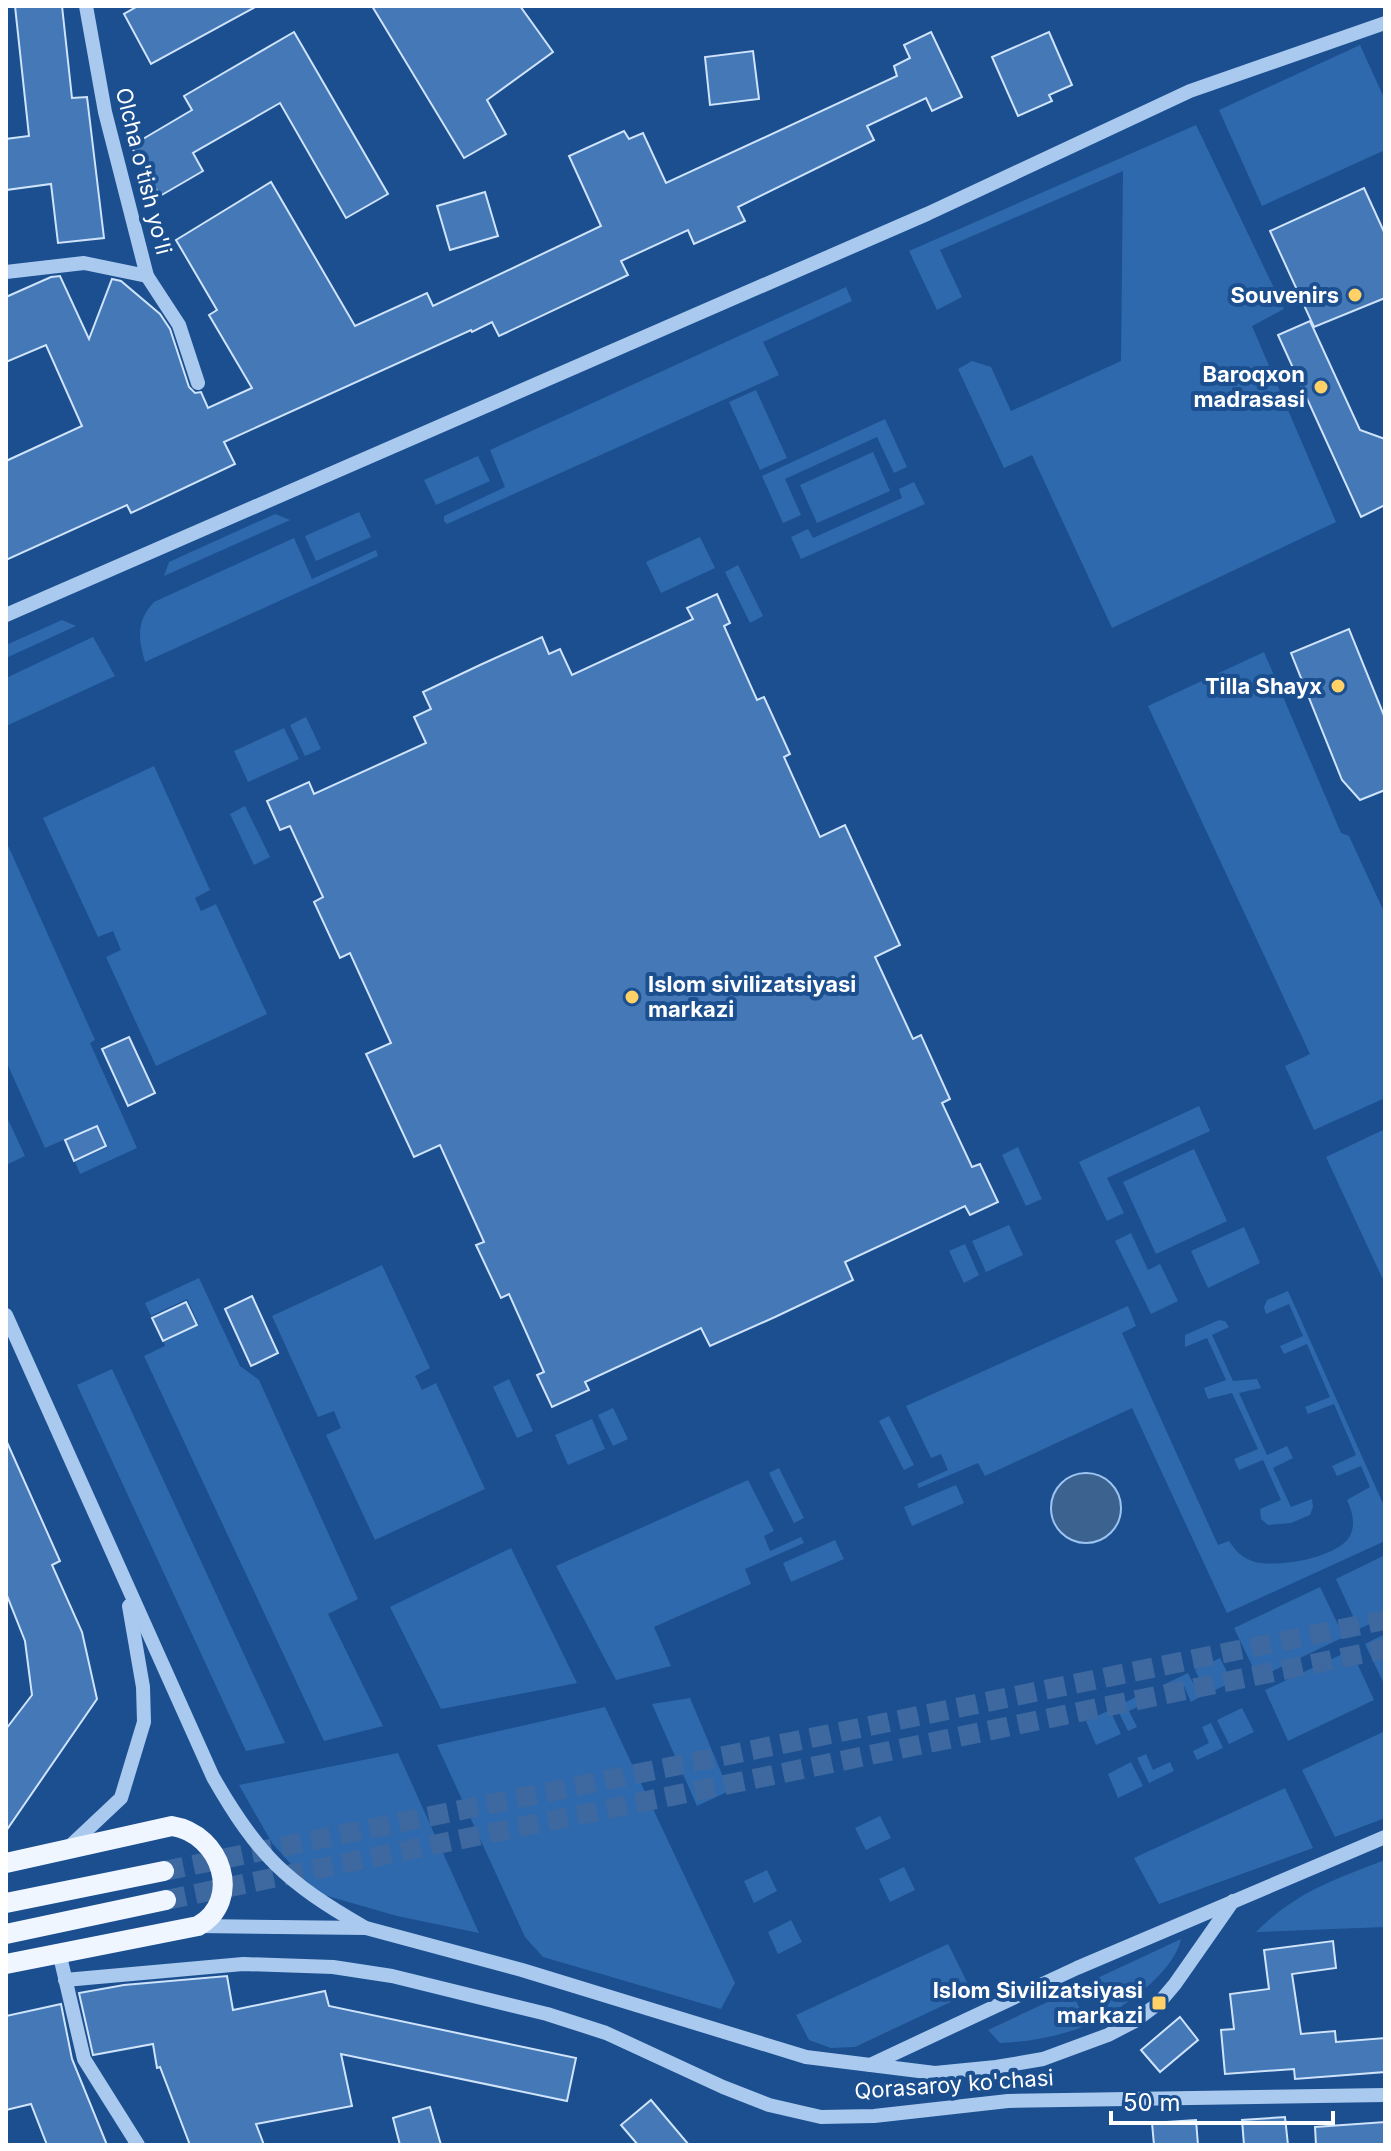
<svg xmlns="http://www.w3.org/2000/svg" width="1391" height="2151" font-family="Inter,sans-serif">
<rect width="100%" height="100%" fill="#1b4f8f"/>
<!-- green -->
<g fill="#2e69ad">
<path d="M1360,45L1385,100V150L1262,206L1219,110Z"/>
<path d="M1196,125L1284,309L1252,326L1336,522L1112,628L1032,455L1004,468L958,369L972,361L991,367L1011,411L1121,361L1123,171L940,250L962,297L937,310L909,251Z"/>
<path d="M846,287L852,301L763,342L779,375L447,524L444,521V516L505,487L490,450Z"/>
<path d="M756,390L787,458L760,470L729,402Z"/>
<path d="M885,419L907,467L894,473L877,437L785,479L801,515L783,523L762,476Z"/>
<path d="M873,452L890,491L817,523L800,485Z"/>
<path d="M478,456L490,481L436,505L424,480Z"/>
<path d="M914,482L925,504L801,559L791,537L808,529L813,538L902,498L899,489Z"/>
<path d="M359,512L371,537L316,561L305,536Z"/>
<path d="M275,514L290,520L164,576L169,562Z"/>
<path d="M700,537L715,568L661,593L646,562Z"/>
<path d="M294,538L312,579L376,550L378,556L145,662C138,638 136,621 154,602Z"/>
<path d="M738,565L763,616L750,623L725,572Z"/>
<path d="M62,620L76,626L6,658V645Z"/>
<path d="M93,637L115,676L6,726V678Z"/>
<path d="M1264,652L1341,833L1349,836L1385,914V1098L1314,1130L1285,1066L1310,1054L1148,706Z"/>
<path d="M306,717L321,749L305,756L290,725Z"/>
<path d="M284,728L299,759L248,782L234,751Z"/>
<path d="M154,766L210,890L195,898L201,911L216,904L267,1014L156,1066L106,957L121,950L113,931L98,937L43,818Z"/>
<path d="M245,806L270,857L254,865L230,814Z"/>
<path d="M6,841L95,1040L90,1043L137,1148L80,1174L75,1162L108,1147L98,1125L45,1148L6,1061Z"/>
<path d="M1199,1106L1210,1131L1107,1178L1124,1213L1107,1221L1079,1162Z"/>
<path d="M6,1115L25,1156L6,1165Z"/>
<path d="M1385,1129V1284L1326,1157Z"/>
<path d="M1018,1147L1042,1199L1026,1206L1002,1155Z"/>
<path d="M1194,1149L1227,1221L1156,1254L1123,1182Z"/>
<path d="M1009,1225L1023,1255L986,1272L972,1241Z"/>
<path d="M1244,1227L1260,1263L1208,1288L1191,1251Z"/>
<path d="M1131,1233L1148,1270L1160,1264L1178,1301L1151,1314L1115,1241Z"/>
<path d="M965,1244L979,1275L964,1283L949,1251Z"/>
<path d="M382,1265L430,1368L415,1376L422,1390L436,1383L485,1489L375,1540L326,1435L341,1428L334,1411L318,1417L272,1316Z"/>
<path d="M199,1278L240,1366L259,1380L358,1599L328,1614L383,1726L324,1741L144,1356L165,1346L164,1342L199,1325L187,1299L151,1316L145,1303Z"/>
<path d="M1288,1291L1385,1508V1541L1227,1613L1132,1408L985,1476L978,1463L919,1488L917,1484L948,1470L941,1454L931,1458L906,1406L1128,1306L1136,1326L1122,1333L1218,1545L1229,1541C1235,1550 1241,1557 1252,1561C1274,1569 1338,1558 1350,1536C1356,1524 1352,1511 1347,1500L1370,1487L1361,1466L1337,1476L1332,1466L1356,1455L1334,1404L1308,1414L1305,1407L1330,1397L1307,1344L1284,1354L1280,1346L1303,1336L1289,1304L1266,1314L1264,1307L1267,1300Z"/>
<path d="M1219,1320L1225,1321L1229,1327L1212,1335L1233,1381L1257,1379L1261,1388L1239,1393L1267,1455L1287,1446L1293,1458L1273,1468L1291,1507L1312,1499L1313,1507L1310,1515L1291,1523L1268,1525L1261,1519L1260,1509L1281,1500L1263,1460L1239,1470L1234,1459L1258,1449L1232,1393L1208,1399L1204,1388L1226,1380L1207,1338L1185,1347V1335Z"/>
<path d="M112,1369L285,1743L246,1751L77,1385Z"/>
<path d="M509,1379L533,1431L517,1438L493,1387Z"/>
<path d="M613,1408L628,1439L613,1446L598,1415Z"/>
<path d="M889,1416L914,1465L904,1470L879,1421Z"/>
<path d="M592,1419L605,1449L568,1465L555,1435Z"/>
<path d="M779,1468L804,1518L794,1523L769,1473Z"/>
<path d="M748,1480L774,1531L764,1536L770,1551L801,1537L804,1543L745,1569L751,1584L654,1627L671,1666L616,1680L556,1566Z"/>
<path d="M956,1485L964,1503L912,1526L904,1507Z"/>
<path d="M835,1540L844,1559L791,1582L783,1563Z"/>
<path d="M511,1548L577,1683L441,1709L390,1607Z"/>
<path d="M1385,1555V1617L1359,1629L1336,1579Z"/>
<path d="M1320,1587L1344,1637L1258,1678L1234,1628Z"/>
<path d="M1385,1634V1686L1365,1644Z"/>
<path d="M1351,1650L1374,1700L1288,1741L1265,1690Z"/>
<path d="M1220,1658L1232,1682L1207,1694L1195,1670Z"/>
<path d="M1188,1673L1200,1697L1191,1702L1184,1686L1167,1694L1163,1685Z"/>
<path d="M1142,1694L1146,1703L1129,1711L1137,1727L1128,1731L1116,1707Z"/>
<path d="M690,1698L729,1791L697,1806L652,1704Z"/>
<path d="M605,1707L735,1983L721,2009L543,1957L525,1937L437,1745Z"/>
<path d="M1242,1708L1254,1732L1229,1744L1217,1720Z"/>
<path d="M1110,1710L1121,1734L1096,1745L1086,1721Z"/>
<path d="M1211,1723L1223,1748L1197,1760L1193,1751L1209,1743L1202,1727Z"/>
<path d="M1385,1731V1818L1335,1837L1302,1770Z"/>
<path d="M398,1753L479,1933L397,1916L317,1893L272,1843L239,1785Z"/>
<path d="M1146,1754L1153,1770L1170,1762L1174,1771L1149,1783L1137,1758Z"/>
<path d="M1131,1762L1143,1786L1118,1798L1108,1774Z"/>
<path d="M1285,1788L1313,1848L1159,1904L1134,1858Z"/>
<path d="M880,1816L891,1838L866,1850L855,1828Z"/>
<path d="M1385,1860V1927L1256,1932C1296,1892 1333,1880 1385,1860Z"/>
<path d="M904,1867L915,1890L890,1902L879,1879Z"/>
<path d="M767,1870L777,1891L754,1903L744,1881Z"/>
<path d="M791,1920L802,1942L778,1954L768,1932Z"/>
<path d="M1181,1939C1175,1969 1133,2000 1108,2015L1091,1981Z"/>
<path d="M948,1944L972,1992L855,2047L831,2048L809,2040L796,2015Z"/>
<path d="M1071,1991L1088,2025C1060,2036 1030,2042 1000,2043L988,2030Z"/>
</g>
<!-- water -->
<circle fill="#3c6290" stroke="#9cc4f0" stroke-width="2" cx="1086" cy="1508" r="35"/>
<!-- building -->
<g fill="#4478b7" stroke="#cfe3fa" stroke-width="2">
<path d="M15,6H62L72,98L87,97L104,238L58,243L51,184L6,190V139L29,136Z"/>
<path d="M138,6H257L151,64L124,14Z"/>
<path d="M372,6H520L553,52L487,100L506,134L464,158Z"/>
<path d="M294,32L388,194L346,218L280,103L193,153L203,171L160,196L131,146L192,110L184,96Z"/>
<path d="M931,32L962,97L932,111L926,98L867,126L874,140L738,207L745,221L694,244L688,230L621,261L628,275L499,336L492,322L472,332L471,330L224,442L235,464L131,513L127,505L6,560V461L82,426L46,345L6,362V297L51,277L60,276L89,339L112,279L121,281L160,314L170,329L189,387L195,393L201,392L208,408L252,388L209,315L217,310L176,240L271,182L355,326L427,293L433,306L601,226L569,156L624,131L629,139L643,133L666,183L897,76L894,66L910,58L904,45Z"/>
<path d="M1049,32L1072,85L1049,95L1052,101L1018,116L992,57Z"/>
<path d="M753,51L759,99L710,105L705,57Z"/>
<path d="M1364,188L1385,234V298L1314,327L1270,231Z"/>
<path d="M485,192L498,236L450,250L437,206Z"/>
<path d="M1310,321L1360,430L1385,439V505L1361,517L1278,335Z"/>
<path d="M717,594L730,623L724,626L757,700L764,697L790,754L784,757L820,837L845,825L900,945L875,957L913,1039L921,1035L950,1099L942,1103L972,1167L980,1164L998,1202L970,1215L965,1206L845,1262L853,1280L775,1317L710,1346L701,1328L585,1382L589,1390L552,1407L537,1375L544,1372L509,1294L501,1298L476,1245L484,1242L440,1145L414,1157L366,1054L391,1043L350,953L340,958L314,902L323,897L290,826L280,830L267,801L309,782L314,794L426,743L414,717L431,709L423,692L480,665L542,637L549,654L560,649L572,675L693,619L687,608Z"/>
<path d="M1349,629L1385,718V790L1360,800L1342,780L1291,653Z"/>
<path d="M129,1037L155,1093L128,1106L102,1049Z"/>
<path d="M97,1126L106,1146L74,1161L65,1140Z"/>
<path d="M252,1296L278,1353L251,1366L225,1309Z"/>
<path d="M186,1302L197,1325L163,1341L152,1318Z"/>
<path d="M6,1440L60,1561L52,1565L82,1632L97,1699L6,1831V1729L32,1695L25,1641L6,1593Z"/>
<path d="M1333,1941L1336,1968L1292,1974L1301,2034L1335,2031L1336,2042L1385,2038V2072L1295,2079L1294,2069L1225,2074L1221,2030L1234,2029L1230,1994L1269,1989L1264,1950Z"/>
<path d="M227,1976L233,2010L325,1991L329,2006L576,2058L567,2101L341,2054L352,2106L256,2124L264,2145H190L160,2067L157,2068L153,2044L93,2055L79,1993L124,1985Z"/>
<path d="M61,2004L72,2059L107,2145H47L31,2104L6,2110V2016Z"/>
<path d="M1180,2017L1198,2040L1160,2072L1141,2050Z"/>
<path d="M651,2100L689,2145H638L621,2125Z"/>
<path d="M430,2107L441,2145H400L393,2118Z"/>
<path d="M1285,2117L1288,2145H1244L1242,2120Z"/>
<path d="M1196,2120L1198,2145H1154L1152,2123Z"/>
<path d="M1385,2122V2145H1316L1315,2127Z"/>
</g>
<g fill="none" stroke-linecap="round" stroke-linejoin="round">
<!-- major-tunnel -->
<g stroke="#3d69a0" stroke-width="20" stroke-dasharray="20 10" stroke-linecap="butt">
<path d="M164,1871L1385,1620"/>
<path d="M166,1900L1385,1649"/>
</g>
<!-- minor -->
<g stroke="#a9c9ee" stroke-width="14">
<path d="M86,6L105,112L147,276L179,325L198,383"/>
<path d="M6,272L84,263L147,276"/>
<path d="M6,615L927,214L1190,91L1385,23"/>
<path d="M6,1315L213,1777C258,1856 286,1882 364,1927"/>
<path d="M70,1846L121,1798L144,1722L143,1687L129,1606"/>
<path d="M198,1926L366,1928L522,1970L806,2057L935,2073L996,2067L1043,2059L1108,2035L1135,2021L1159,2003L1175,1984L1233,1901"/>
<path d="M59,1952L84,2059L138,2145"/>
<path d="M65,1980L243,1964L333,1967L392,1976L547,2014L606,2033L723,2087L769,2105L821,2117L874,2116L1008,2101L1385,2095"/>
<path d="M870,2065L1077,1968L1385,1837"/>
</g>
<!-- major -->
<g stroke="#f0f6ff" stroke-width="20">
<path d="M6,1863L172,1826C222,1834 243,1901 198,1926L6,1964"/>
<path d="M6,1903L164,1871"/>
<path d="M6,1934L166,1900"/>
</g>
</g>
<!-- markers -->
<g fill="#ffd166" stroke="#1b4f8f" stroke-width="3">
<circle cx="1355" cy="295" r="8"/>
<circle cx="1321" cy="387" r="8"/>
<circle cx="1338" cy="686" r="8"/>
<circle cx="632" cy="997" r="8"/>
<rect x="1151" y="1995" width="16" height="16" rx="4"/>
</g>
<g text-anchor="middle" stroke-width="8" stroke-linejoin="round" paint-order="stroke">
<!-- street labels -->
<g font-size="22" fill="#fff" stroke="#1b4f8f">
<text transform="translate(144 171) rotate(76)" y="8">Olcha o'tish yo'li</text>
<text transform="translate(954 2084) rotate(-4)" y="8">Qorasaroy ko'chasi</text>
</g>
<!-- poi labels -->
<g font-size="22" font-weight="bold" fill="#fff" stroke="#1b4f8f" text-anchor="end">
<text x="1339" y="303">Souvenirs</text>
<text x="1305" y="382">Baroqxon<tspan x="1305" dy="25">madrasasi</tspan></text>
<text x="1322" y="694">Tilla Shayx</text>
<text x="648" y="992" text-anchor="start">Islom sivilizatsiyasi<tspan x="648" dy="25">markazi</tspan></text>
<text x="1143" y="1998">Islom Sivilizatsiyasi<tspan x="1143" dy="25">markazi</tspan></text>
</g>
</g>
<!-- border -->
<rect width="1391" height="2151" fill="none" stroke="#ffffff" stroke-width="16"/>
<!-- scale -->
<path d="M1111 2111v12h222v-12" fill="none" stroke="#ffffff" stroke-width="4"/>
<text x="1123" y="2111" font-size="24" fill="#ffffff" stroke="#1b4f8f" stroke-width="6" paint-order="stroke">50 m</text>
</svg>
